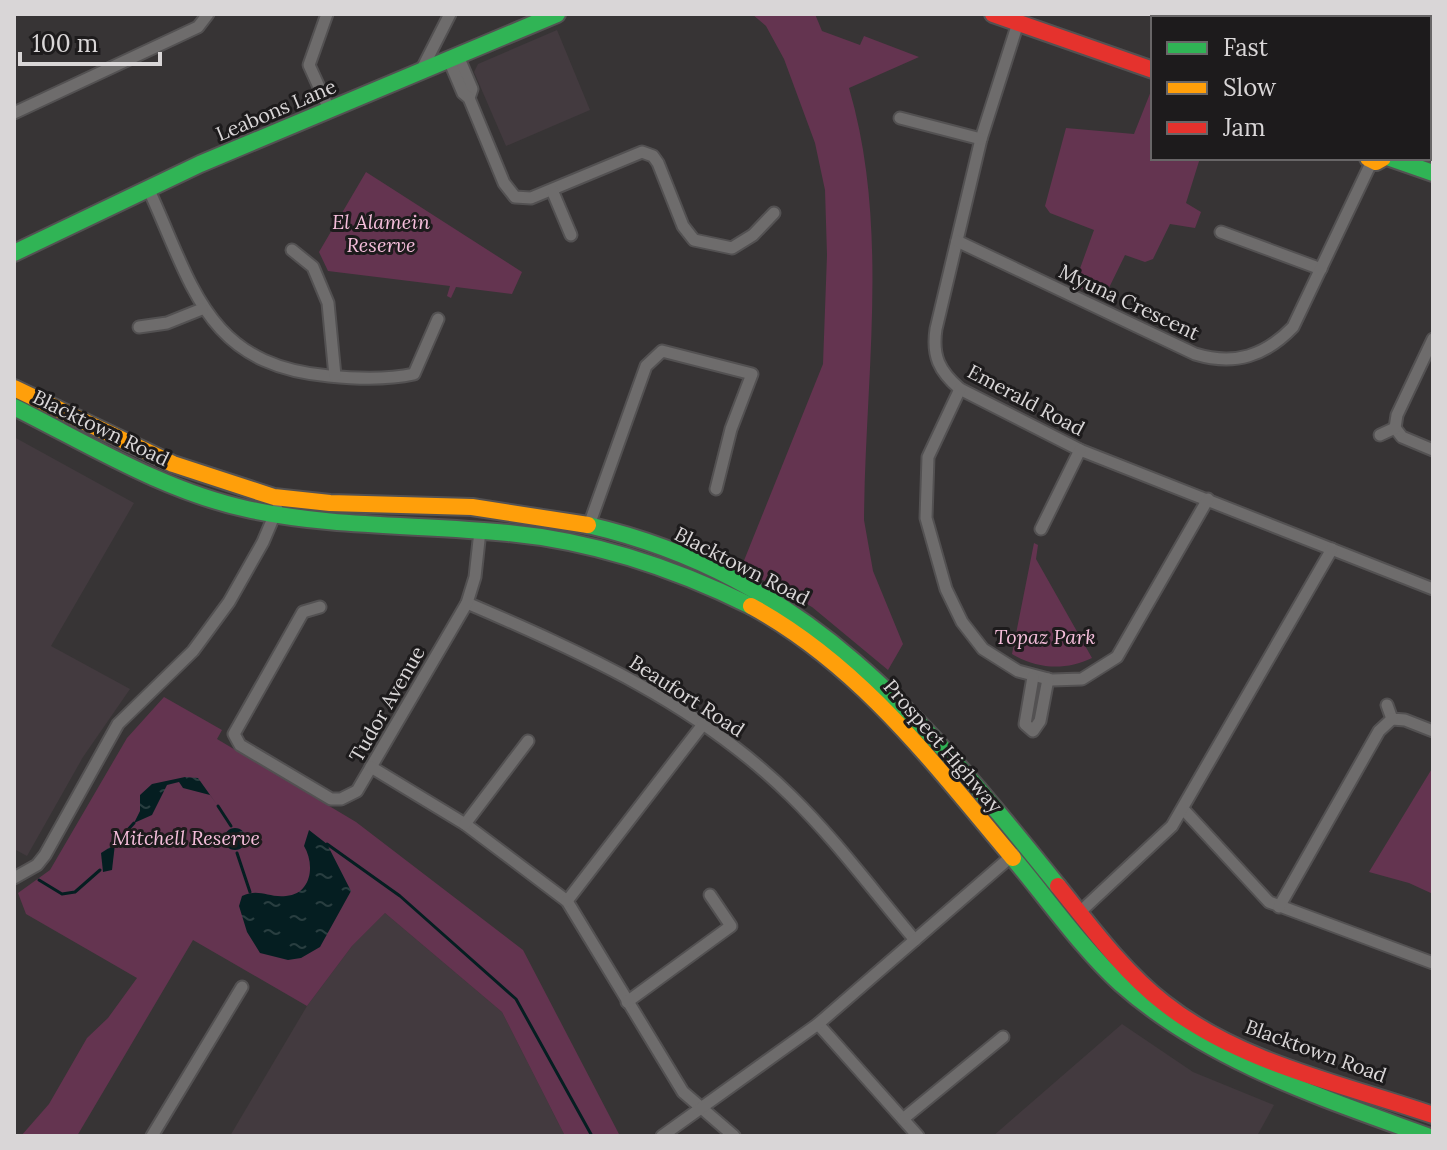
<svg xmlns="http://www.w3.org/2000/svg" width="1447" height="1150" font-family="Lora,serif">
<defs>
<pattern id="water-ripples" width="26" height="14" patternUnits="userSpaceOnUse" patternTransform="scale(2)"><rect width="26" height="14" fill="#051e21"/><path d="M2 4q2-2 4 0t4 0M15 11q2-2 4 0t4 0" fill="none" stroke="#293e40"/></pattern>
</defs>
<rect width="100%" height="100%" fill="#373435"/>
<!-- built -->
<g fill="#433a3f">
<path d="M557,30L590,110L506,146L474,72L478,64Z"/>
<path d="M14,437L134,503L51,646L130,689L83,757L27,856L14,849Z"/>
<path d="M385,913L502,1012L565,1136H230L307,1006L352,946Z"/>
<path d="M1122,1024L1193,1072L1274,1105L1257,1136H993Z"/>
</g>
<!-- green -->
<g fill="#643450">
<path d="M752,14H815L822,31L860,45L864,36L919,57L849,88C890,228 865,377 864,520L873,571L903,644L888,670L812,607L741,568L823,364L827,255L825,190L815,143L784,59L766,26Z"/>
<path d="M1153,86V158H1200L1186,203L1201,212L1195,228L1170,224L1153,259L1145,262L1125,255L1103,300L1074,285L1094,230L1050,213L1045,206L1066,128L1134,134Z"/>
<path d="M366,172L522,272L512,294L456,287L451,298L447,296L450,286L328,271L319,252Z"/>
<path d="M1034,543L1038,545L1036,559L1092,658C1065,671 1037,669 1012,654Z"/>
<path d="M164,697L222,730L217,739L356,822L523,950L620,1136H565L502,1012L385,913L352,946L307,1006L193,940L77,1136H21L49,1104L87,1038L108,1018L137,978L26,914L18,893L50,870L127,738Z"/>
<path d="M1433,767V894L1409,883L1369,872Z"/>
</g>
<!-- water -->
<g fill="url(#water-ripples)">
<path d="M185,777L198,778L218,806L210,795L183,788L179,782L167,785L152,815L134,823L140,811V795L152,784Z"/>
<circle cx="235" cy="839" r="11"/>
<path d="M309,830L327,844L351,891L320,947L301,958L288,960L260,953L247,932L239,906L242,896C259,888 268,898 286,896C312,894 315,864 304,846Z"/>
<path d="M115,844L112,870L103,872L101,853Z"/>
</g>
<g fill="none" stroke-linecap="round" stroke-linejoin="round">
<!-- stream -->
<g stroke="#051e21" stroke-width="3">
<path d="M218,806L231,826"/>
<path d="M115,844L134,823"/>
<path d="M327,844L400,896L516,999L592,1136"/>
<path d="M237,853L250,892"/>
<path d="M39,880L62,894L75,892L100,870"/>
</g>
<!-- street casing -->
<g stroke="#535152" stroke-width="15">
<g id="street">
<path d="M327,14L309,65L329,109"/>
<path d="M1386,14L1397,18"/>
<path d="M1018,23L981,139L936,329C932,356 939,371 960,389L1080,450L1433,589"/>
<path d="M1429,30L1433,32"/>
<path d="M458,56L472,89L469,98"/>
<path d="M449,60L463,93L469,98L504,183L515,197L531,198L642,152L653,156L658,163L683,226L694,240L732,248L753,235L774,213"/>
<path d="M421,71L450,14"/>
<path d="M1429,109L1433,98"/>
<path d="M14,113L198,27L208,14"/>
<path d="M900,118L981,139"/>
<path d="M148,188C193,285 205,365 329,376C358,379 387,380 414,374L438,319"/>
<path d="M552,190L571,235"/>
<path d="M1221,232L1321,269"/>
<path d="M957,241L1195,354C1235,366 1265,356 1293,327L1372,161"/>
<path d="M292,250L313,267L328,303L335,376"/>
<path d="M139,327L167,323L202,309"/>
<path d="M960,389L928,457L926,518L946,589L962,622L983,649L1018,671L1052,680L1082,679L1117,657L1208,499"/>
<path d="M1395,428L1402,437L1433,450"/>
<path d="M1380,435L1395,428L1397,415L1433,339"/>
<path d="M588,528L646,366L662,351L752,374L731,429L716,489"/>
<path d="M1041,529L1080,450"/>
<path d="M467,603C584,653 699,705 791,796C836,840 874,892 915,940"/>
<path d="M320,607L303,612L234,734L240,745L331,799H341L357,791L467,603L475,577L480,531"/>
<path d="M1033,677L1025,724L1033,731L1040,721L1048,679"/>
<path d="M1387,705L1392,719L1405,720L1433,731"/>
<path d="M371,767L465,824L567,901L683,1092L734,1136"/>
<path d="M1184,810L1269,902L1433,963"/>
<path d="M465,824L528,741"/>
<path d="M14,878L37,865L45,855L118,724L193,651L229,602L263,542L277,509"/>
<path d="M567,901L704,723"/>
<path d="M1279,907L1379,731L1392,719"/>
<path d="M1080,912L1172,826L1332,549"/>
<path d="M627,1002L731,926L710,895"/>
<path d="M818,1024L918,1136"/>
<path d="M903,1119L1003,1037"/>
<path d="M152,1136L242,987"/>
<path d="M662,1136L818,1024L1014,854"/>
</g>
</g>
<!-- fast casing -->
<g stroke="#535152" stroke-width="20">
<g id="fast">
<path d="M1390,158L1433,173"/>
<path d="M14,253L200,164L557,14"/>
<path d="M14,407C90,445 164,491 247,509C333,528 421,524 508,533C593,541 674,568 751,606"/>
<path d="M588,525C807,576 924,719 1058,886"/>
<path d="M1013,858C1046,897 1084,951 1121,984C1208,1061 1320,1097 1427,1136"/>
</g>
</g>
<!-- slow casing -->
<g stroke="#535152" stroke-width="20">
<g id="slow">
<path d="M1368,158L1376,162L1383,158"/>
<path d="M14,388L173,464L274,497L330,503L472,507L588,525"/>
<path d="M751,606C861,666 934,764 1013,858"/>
</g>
</g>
<!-- jam casing -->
<g stroke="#535152" stroke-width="20">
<g id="jam">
<path d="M993,14L1153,70"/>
<path d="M1058,886C1091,927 1123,971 1164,1003C1240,1063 1343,1084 1433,1115"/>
</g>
</g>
<!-- street -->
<use href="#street" stroke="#6e6c6c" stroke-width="11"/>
<!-- fast -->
<use href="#fast" stroke="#30b455" stroke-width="16"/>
<!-- slow -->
<use href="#slow" stroke="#ff9f0a" stroke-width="16"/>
<!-- jam -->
<use href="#jam" stroke="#e5322d" stroke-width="16"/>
</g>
<g text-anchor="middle" stroke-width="6" stroke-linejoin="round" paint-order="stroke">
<!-- street labels -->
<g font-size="20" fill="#d9d6d7" stroke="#1d1b1c">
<text transform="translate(276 110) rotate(-23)" y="7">Leabons Lane</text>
<text transform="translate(1129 302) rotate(25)" y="7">Myuna Crescent</text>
<text transform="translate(1026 400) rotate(28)" y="7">Emerald Road</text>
<text transform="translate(101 428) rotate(26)" y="7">Blacktown Road</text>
<text transform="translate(742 566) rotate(27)" y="7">Blacktown Road</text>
<text transform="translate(687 696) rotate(33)" y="7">Beaufort Road</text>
<text transform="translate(387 704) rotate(-60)" y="7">Tudor Avenue</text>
<text transform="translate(943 746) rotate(49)" y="7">Prospect Highway</text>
<text transform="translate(1316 1051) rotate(20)" y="7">Blacktown Road</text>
</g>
<!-- park labels -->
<g font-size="20" font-style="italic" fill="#f5bedb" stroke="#1d1b1c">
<text x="381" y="229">El Alamein<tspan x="381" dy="23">Reserve</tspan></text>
<text x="1045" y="644">Topaz Park</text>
<text x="186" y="845">Mitchell Reserve</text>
</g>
</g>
<!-- border -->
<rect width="1447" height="1150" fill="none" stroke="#d9d6d7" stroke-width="32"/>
<!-- legend -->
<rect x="1151" y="16" width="280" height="144" fill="#1d1b1c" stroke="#686667" stroke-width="2"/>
<rect x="1167" y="42" width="40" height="12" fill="#30b455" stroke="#686667" stroke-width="2"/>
<text x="1223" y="56" font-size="24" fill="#d9d6d7">Fast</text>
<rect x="1167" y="82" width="40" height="12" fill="#ff9f0a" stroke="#686667" stroke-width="2"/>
<text x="1223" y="96" font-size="24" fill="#d9d6d7">Slow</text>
<rect x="1167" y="122" width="40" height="12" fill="#e5322d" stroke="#686667" stroke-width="2"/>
<text x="1223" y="136" font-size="24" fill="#d9d6d7">Jam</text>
<!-- scale -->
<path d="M20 52v12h140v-12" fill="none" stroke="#d9d6d7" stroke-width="4"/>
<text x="32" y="52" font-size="24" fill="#d9d6d7" stroke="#1d1b1c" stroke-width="6" paint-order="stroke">100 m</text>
</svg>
